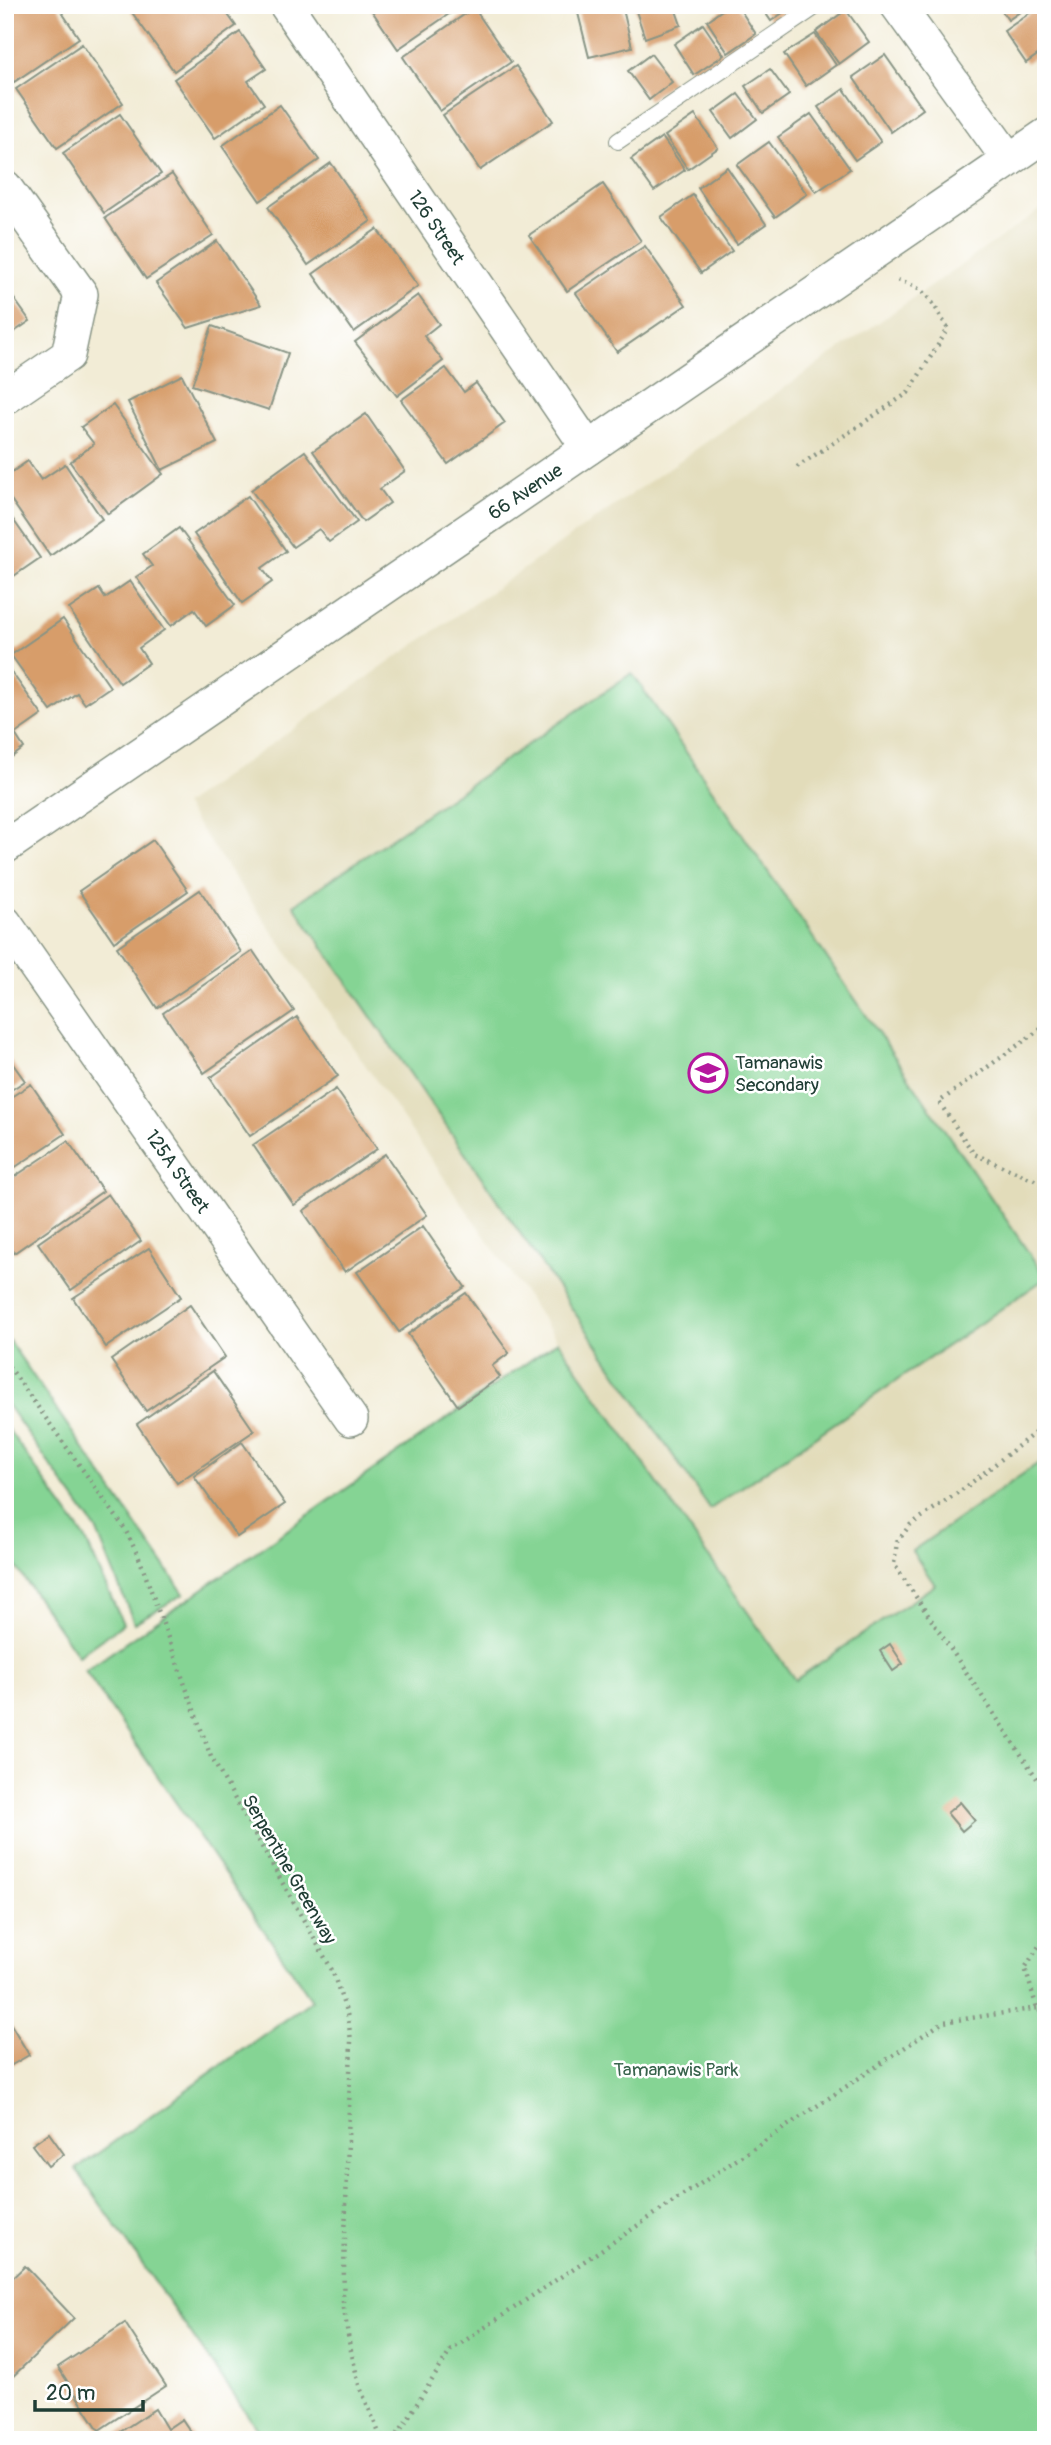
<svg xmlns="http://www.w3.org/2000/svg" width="1051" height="2445" font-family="Pangolin,sans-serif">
<rect width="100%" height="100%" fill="#fff"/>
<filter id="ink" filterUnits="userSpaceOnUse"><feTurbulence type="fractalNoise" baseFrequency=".0143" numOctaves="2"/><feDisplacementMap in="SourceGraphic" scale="14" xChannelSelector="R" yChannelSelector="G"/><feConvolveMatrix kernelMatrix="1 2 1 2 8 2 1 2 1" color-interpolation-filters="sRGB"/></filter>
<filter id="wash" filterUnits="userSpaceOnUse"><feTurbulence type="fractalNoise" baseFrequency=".00686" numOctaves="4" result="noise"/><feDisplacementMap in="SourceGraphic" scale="28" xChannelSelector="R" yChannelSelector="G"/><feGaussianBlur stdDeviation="1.57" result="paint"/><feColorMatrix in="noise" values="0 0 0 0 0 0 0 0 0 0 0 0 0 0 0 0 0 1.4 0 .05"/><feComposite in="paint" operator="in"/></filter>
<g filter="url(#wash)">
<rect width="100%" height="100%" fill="#f2ecd6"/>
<!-- built -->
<path fill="#e2dcba" d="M1046,206V1510L795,1681L184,805Z"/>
<!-- green -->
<g fill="#85d494" stroke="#528864" stroke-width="2">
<path d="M632,673L1046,1278L710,1509L294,905Z"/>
<path d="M5,1335L184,1594L134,1623L96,1529L5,1402Z"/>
<path d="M558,1341L795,1680L935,1585L912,1551L1046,1458V2440H265L76,2169L312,2000L85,1671Z"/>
<path d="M5,1425L85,1538L123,1624L78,1656L5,1551Z"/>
</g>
<g id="blocks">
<!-- building -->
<g fill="#d79d6b">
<path d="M5,5H57L79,38L14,82L5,68Z"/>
<path d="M139,5H221L236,26L174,71L131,11Z"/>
<path d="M368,5H462L398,49Z"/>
<path d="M576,5H622L632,47L589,57Z"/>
<path d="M634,5H674L681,25L645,38Z"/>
<path d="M729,5H737L756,34L728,53L707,21Z"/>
<path d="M760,5H794L771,21Z"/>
<path d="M998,5H1030L1008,20Z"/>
<path d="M1041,5H1046V49L1026,63L1004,31Z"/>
<path d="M474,8L511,62L440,111L403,57Z"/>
<path d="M846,10L869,42L839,64L816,32Z"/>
<path d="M703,24L724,55L694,75L674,44Z"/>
<path d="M240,32L266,69L248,81L264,104L215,138L174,79Z"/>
<path d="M815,34L836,65L806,86L784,54Z"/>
<path d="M82,44L123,103L57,148L16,89Z"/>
<path d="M651,54L672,82L649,100L628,71Z"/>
<path d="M885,55L923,109L891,132L853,77Z"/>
<path d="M516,66L553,121L480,170L443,115Z"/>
<path d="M770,69L789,95L763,113L745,86Z"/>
<path d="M844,89L881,142L855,160L818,107Z"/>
<path d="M738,94L757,119L732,138L713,112Z"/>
<path d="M280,105L319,160L260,201L222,146Z"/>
<path d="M120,114L161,174L104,213L63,153Z"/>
<path d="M811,114L850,169L816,192L778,137Z"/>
<path d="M695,115L718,148L688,169L665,136Z"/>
<path d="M662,137L685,170L654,191L631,159Z"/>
<path d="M769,142L807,194L775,217L737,165Z"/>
<path d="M331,163L371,221L308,265L268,207Z"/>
<path d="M727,167L766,224L737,244L698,188Z"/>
<path d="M172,174L213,235L146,279L105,218Z"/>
<path d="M603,184L641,241L567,291L529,235Z"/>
<path d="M693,195L732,251L701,273L661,217Z"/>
<path d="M377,229L418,286L354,332L313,274Z"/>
<path d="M217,241L261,305L188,328L156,283Z"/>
<path d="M645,246L686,305L617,352L576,293Z"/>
<path d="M5,286L30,321L5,338Z"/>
<path d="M418,295L439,324L424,336L443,361L397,396L355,342Z"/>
<path d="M212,326L288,353L269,410L192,385Z"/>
<path d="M446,368L464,392L476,383L505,423L448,464L401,400Z"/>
<path d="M182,375L217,443L162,470L128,402Z"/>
<path d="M113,405L163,474L108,514L70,462L94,444L81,427Z"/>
<path d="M366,414L405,471L380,489L390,503L363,522L313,451Z"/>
<path d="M305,451L357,522L329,542L319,529L293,547L251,490Z"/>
<path d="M28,461L41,480L65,464L102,519L50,556L5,491V477Z"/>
<path d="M248,496L286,551L262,568L272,582L242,603L194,534Z"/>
<path d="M5,508L40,558L5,582Z"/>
<path d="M179,528L235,605L206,626L194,609L171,626L136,577L152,566L143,554Z"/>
<path d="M130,581L164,630L139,648L149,663L120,683L69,609L99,589L105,598Z"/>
<path d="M63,619L110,687L85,704L77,693L51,711L11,655Z"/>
<path d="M5,663L42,715L15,734L24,748L5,762Z"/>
<path d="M153,840L188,891L114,942L79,891Z"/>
<path d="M200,890L241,952L157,1008L117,947Z"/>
<path d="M253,951L294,1011L204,1073L163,1013Z"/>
<path d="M297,1017L338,1076L250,1136L210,1078Z"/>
<path d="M5,1053L25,1081L5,1094Z"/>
<path d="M31,1084L65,1134L5,1174V1101Z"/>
<path d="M336,1089L377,1149L294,1205L253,1145Z"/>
<path d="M68,1141L103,1191L14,1253L5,1240V1183Z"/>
<path d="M385,1154L427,1215L345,1272L303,1211Z"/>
<path d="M108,1194L141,1241L71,1290L38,1243Z"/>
<path d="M423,1226L465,1287L399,1332L357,1272Z"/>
<path d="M149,1248L181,1297L106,1347L73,1298Z"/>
<path d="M466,1293L509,1353L492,1366L500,1377L458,1406L408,1334Z"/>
<path d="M190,1305L225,1357L146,1411L111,1360Z"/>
<path d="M213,1371L254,1431L177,1483L137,1424Z"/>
<path d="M242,1442L285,1504L237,1537L194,1476Z"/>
<path d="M890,1644L903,1664L893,1671L880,1651Z"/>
<path d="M960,1802L975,1820L962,1831L947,1813Z"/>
<path d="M9,2021L29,2055L10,2066L5,2058V2023Z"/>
<path d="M49,2133L64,2154L48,2166L32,2145Z"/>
<path d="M25,2266L74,2318L9,2380L5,2376V2285Z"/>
<path d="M125,2323L166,2386L99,2430L58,2367Z"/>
<path d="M155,2409L167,2429L182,2419L196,2440H108Z"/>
</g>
</g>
</g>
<g filter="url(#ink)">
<use href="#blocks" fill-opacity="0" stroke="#889485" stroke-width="2"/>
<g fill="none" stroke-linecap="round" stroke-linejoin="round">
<!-- service casing -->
<g stroke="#889485" stroke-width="18">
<path id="service" d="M618,141L818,5"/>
</g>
<!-- minor casing -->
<g stroke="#889485" stroke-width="36">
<g id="minor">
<path d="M286,5L588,448"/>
<path d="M897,5L1009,160"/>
<path d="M5,187L81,294L68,355L5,398"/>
<path d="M5,847L1046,135"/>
<path d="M5,923L351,1419"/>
</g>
</g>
<!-- path -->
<g stroke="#889485" stroke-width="4.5" stroke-dasharray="2 5" stroke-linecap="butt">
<path d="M797,467L908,393L948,329C932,302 929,289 897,280"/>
<path d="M1046,1025L939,1102L974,1154L1046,1185"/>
<path d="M5,1361L125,1529L140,1560L211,1757L332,1970L348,2017L351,2041L343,2302L349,2342L359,2385L382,2440"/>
<path d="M1046,1424L966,1487L910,1525L897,1542L894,1564L1046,1792"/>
<path d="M1046,1935L1025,1968L1037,2008L1046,2018"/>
<path d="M394,2440L451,2350L943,2022L1046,2007"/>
</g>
<!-- service -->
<use href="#service" stroke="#fff" stroke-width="16"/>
<!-- minor -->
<use href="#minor" stroke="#fff" stroke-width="33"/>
</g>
</g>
<!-- icons -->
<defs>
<g id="school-ring" transform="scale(2.0125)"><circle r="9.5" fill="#fff" stroke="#b5179e" stroke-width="1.5"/><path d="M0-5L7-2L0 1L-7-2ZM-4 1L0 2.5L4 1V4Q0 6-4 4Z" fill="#b5179e"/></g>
</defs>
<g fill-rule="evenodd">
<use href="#school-ring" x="708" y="1073"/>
</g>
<g text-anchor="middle" stroke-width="5" stroke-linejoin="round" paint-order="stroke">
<!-- street labels -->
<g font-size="19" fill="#1f3d34" stroke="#fff">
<text transform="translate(437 227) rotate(56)" y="7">126 Street</text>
<text transform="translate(525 491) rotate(-34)" y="7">66 Avenue</text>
<text transform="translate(178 1171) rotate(55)" y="7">125A Street</text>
<text transform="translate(290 1869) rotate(60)" y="7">Serpentine Greenway</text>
</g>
<!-- poi labels -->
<g font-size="19" fill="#1f3d34" stroke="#fff" text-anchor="start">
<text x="735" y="1069">Tamanawis<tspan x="735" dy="22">Secondary</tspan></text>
</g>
<!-- park labels -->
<g font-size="19" fill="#38634c" stroke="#fff">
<text x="676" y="2076">Tamanawis Park</text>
</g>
</g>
<!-- margin -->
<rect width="1051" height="2445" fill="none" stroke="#fff" stroke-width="28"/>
<!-- scale -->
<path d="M35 2400v10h108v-10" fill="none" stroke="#1f3d34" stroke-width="3.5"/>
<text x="46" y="2400" font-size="21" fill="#1f3d34" stroke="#ffffff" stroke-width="5" paint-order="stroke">20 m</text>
</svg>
